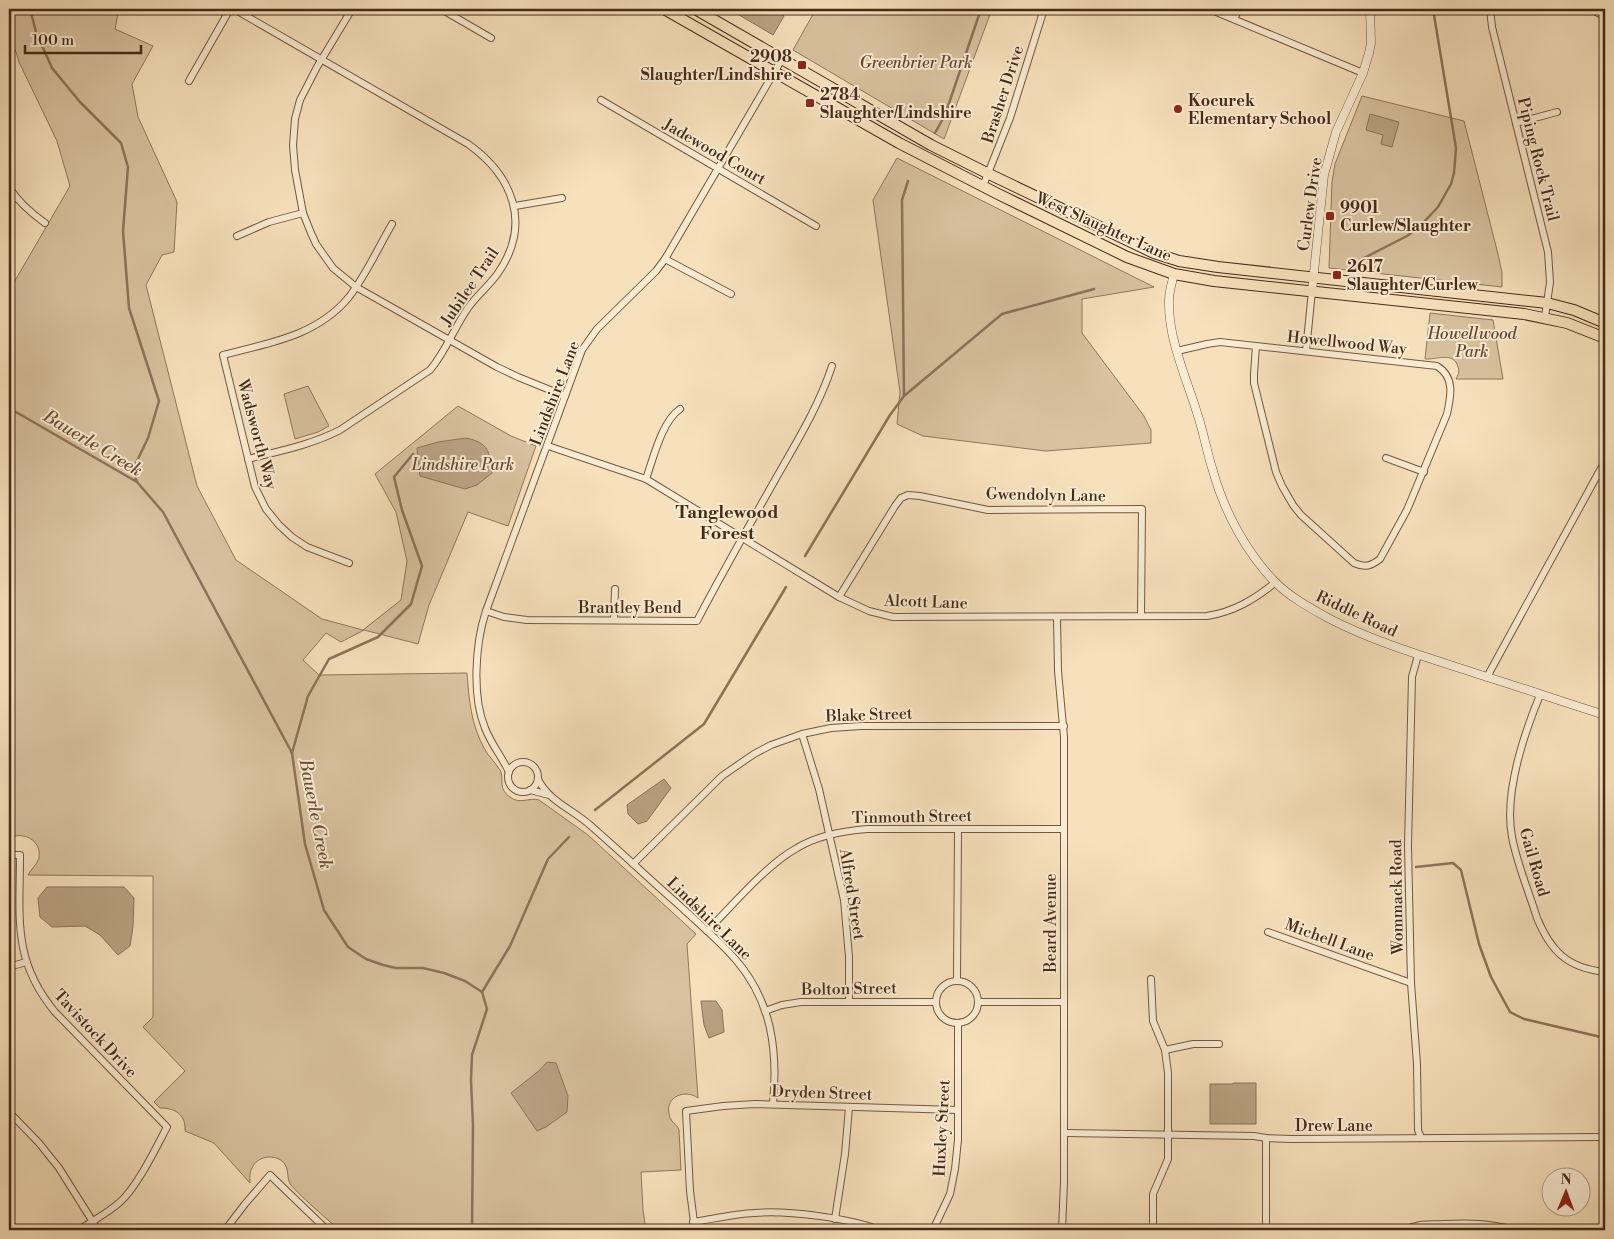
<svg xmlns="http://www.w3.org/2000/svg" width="1614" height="1239" font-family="'Libre Bodoni',serif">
<rect width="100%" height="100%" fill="#f7e1bc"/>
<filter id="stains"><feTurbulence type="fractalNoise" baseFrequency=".004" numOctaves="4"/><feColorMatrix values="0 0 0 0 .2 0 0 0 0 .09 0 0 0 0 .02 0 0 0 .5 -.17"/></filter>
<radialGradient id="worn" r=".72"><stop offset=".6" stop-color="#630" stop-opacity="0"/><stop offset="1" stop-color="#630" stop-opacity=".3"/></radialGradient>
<!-- green -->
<g fill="#d9c2a0" stroke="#90765c">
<path d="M9,9H121L118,14L115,29L153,46L132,84L138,117L177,202L174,252L162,255L146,285L197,486L236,560L322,619L363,630L401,600L407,561L396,512L375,474L458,406L511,436L536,446L508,526L468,512L429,605L418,644L364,630L341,642L326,633L303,660L319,675L467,673C469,700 471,724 484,748C488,756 495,762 500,770C505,779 497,788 510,797C520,805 529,797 539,800L588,835L696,934L687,944L698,1098C686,1089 665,1096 669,1114C670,1122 677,1124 679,1130L681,1170L641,1172L643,1210L646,1230H339C324,1216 304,1200 291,1185C286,1179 290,1171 284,1163C275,1153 257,1156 252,1168C249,1173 250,1178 250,1183L214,1143L185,1131C186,1114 175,1108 160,1108L154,1102L185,1071L143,1027L153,1017V876L28,875C31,869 37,865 39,858C42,840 23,831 9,838V291L70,186L57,141L19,62L9,29Z"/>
<path d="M816,9H992L944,139L793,50Z"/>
<path d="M1362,96L1464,121L1498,254L1502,273V287L1329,268L1332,182L1335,164Z"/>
<path d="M897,158L1154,287L1082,299V333L1144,416L1151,430V443L1046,451L923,436L897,424L900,392L873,200Z"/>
<path d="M1430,313L1493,320L1503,379H1456C1458,375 1460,372 1458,367C1454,351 1436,360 1425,359Z"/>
<path d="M308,386L329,426L318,432L295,439L284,394Z"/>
</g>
<!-- water -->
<g fill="#bba384" stroke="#8d7359">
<path d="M729,9H771L784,16L773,35Z"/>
<path d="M1370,114L1399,122L1392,147L1381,144L1383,135L1366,130Z"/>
<path d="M466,438C490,443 489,452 492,473L477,485L465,489L420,476L417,448L438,442Z"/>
<path d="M664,779L671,788L647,821L638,824L628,814L627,805Z"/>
<path d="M47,887H124L134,898L133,927L130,946L118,955L100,935L85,926L52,927L40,917L38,898Z"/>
<path d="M701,1001H716L722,1010L724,1032L709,1038L704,1025Z"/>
<path d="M547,1062L556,1063L568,1096L567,1112L546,1127L537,1131L511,1093L540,1070Z"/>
<path d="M1233,1083H1256V1124H1210V1084H1232Z"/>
</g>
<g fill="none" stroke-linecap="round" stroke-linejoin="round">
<!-- stream -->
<g stroke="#8d7359" stroke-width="2.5">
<path d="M30,9L36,32L52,68L80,102L121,143L128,167L123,231L129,308L159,401L148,438L136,463L134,474L137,482"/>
<path d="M935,133L945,115L981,9"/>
<path d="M1360,260L1407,236L1421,225L1438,207L1451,184L1454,173L1456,148L1433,9"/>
<path d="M904,396L1002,314L1094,289"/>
<path d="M9,408L137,482L163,512L292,753L305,844L324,910L348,947L366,959L383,965L396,968H423L444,973L465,981L482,992L487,1009L472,1055L471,1080L473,1125L472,1230"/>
<path d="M805,556L890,415L904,396L902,200L908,181"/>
<path d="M292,753L308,696L329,659L378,637L411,604L422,566L402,510L394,477L413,454"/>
<path d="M595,810L704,724L786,587"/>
<path d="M1416,867L1453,863L1461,870L1479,944L1491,977L1510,1012L1524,1019L1605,1038"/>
<path d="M482,992L510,946L548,859L569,837"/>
</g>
<!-- minor casing -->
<g stroke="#735841" stroke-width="8">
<g id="minor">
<path d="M234,9L468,144C513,176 532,224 498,273C490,285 477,295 468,308C454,328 446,351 430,370L340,430C311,445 279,451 248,459"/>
<path d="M352,9L317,67L300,100L295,119L293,145L295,170L303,213L311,233L316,244L333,268L356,287L497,367L518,377L565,396"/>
<path d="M441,9L491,38"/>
<path d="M1209,9L1363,73"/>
<path d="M1490,9L1492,27L1548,252L1550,282L1545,317"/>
<path d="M1591,9L1605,17"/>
<path d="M1234,19L1239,9"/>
<path d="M189,81L230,9"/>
<path d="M601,100L816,226"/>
<path d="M1516,123L1557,112"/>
<path d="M983,186L1010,118L1044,9"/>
<path d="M9,187C18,202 31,213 45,223"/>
<path d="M9,202L15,198"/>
<path d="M515,206L562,198"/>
<path d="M237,236L269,222L303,213"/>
<path d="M665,259L731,294"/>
<path d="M1177,351L1207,344L1220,342L1437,366C1455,377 1451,396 1447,414L1407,510L1380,559C1371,566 1365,568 1354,563L1301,515L1293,505L1282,486L1276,472L1254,383V374L1256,346"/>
<path d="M1306,351L1312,291"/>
<path d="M548,446L646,479L839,597L869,611L893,617L1207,616C1234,612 1255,599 1276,582"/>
<path d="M1386,458L1424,472"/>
<path d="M646,479C653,459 662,421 680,409"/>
<path d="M349,563L307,547L292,537L279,525L266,509L255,487L223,355C269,343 317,336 349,297C366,275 378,248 392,224"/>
<path d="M839,597L895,506L901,498L908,495L920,496L988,510L1142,509L1141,616"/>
<path d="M486,611L504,617L527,620L697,621C722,573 749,526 775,480C796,443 819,406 832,366"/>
<path d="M1057,617L1058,671L1064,737V1182L1062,1230"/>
<path d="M614,620L615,589"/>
<path d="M1418,655L1412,677L1408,846L1411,983L1417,1064L1418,1130L1421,1138"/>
<path d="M1487,677L1605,461"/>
<path d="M1540,695C1524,734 1504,794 1512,837C1517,864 1529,892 1537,918C1551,952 1568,968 1605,972"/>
<path d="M802,734L819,789L844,900L849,957V1002"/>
<circle cx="523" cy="777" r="15"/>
<path d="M509,772C502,757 491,744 485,728C472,697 475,644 486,611L582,350L597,329L656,271L665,259L782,59"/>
<path d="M538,779C548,801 574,810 591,826C621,852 649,879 679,905C698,923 719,940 736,960C772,1002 778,1051 773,1104"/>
<path d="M530,790L549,795"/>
<path d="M9,855H20C20,918 12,960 55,1012L167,1127C156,1148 137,1187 120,1202C108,1213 92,1221 79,1230"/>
<path d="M633,864L722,776L754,754L771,745L802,734L831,728L861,726H1064"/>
<path d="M707,931C733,905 766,865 797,848C818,835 843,831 867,829H1064"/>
<path d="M1268,932L1411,983"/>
<path d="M9,967L26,962"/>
<path d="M1151,979L1153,1021L1165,1050L1168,1073V1159L1153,1194V1230"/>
<path d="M957,980L958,829"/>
<circle cx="957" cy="1002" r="21"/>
<path d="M978,1002H1064"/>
<path d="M765,1011L782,1005L801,1002H935"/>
<path d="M1165,1050L1193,1044H1219"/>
<path d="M9,1112L39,1143L59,1168L98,1230"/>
<path d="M1064,1133L1254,1136L1266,1138L1291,1139L1605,1137"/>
<path d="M1266,1138V1230"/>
<path d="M835,1219L845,1154L849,1107"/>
<path d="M693,1222C713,1219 734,1214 754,1213C787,1210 849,1218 880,1230"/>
<path d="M225,1230L245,1204L270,1175L327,1230"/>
<path d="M695,1230L690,1191L686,1111L723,1106L755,1104L957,1110"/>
<path d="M933,1230L950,1194L955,1169L958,1140V1023"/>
<path d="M1405,1230C1418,1223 1429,1225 1444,1224C1472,1223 1486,1223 1514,1230"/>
</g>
</g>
<!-- tertiary casing -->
<g stroke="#735841" stroke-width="9">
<g id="tertiary">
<path d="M1174,274C1172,283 1169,291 1169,300C1168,340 1187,379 1198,416C1204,434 1207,453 1213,471C1224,511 1246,552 1275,582C1290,597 1310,608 1328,618C1378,644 1433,659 1487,677C1526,689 1566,703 1605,715"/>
<path d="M1312,291L1324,175L1336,132L1363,73L1369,53L1371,43L1370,9"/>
</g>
</g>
<!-- primary casing -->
<g stroke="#472a18" stroke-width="12">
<g id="primary">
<path d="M664,9L899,143L998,194L1127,257L1174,274L1214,281L1524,314L1567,323L1605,338"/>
<path d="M695,9L931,145L989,174L1154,253L1179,261L1218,267L1547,303L1574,310L1605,323"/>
</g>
</g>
<!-- minor -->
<use href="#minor" stroke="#faecd3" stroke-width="6"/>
<!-- tertiary -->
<use href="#tertiary" stroke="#faecd3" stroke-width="8"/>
<!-- primary -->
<use href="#primary" stroke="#f7e1bc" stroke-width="10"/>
</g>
<!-- markers -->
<g fill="#8f2418" stroke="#faecd3" stroke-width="2">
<rect x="797" y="60" width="10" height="10" rx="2.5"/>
<rect x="805" y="98" width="10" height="10" rx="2.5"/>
<circle cx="1178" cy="109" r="5"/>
<rect x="1325" y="211" width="10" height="10" rx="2.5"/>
<rect x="1332" y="270" width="10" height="10" rx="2.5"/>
</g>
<g text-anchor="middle" stroke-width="4" stroke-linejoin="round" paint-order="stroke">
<!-- poi labels -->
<g font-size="16" font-weight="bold" fill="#472a18" stroke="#faecd3" text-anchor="start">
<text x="792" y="62" text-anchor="end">2908<tspan x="792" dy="18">Slaughter/Lindshire</tspan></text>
<text x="820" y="100">2784<tspan x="820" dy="18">Slaughter/Lindshire</tspan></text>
<text x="1188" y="106">Kocurek<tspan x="1188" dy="18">Elementary School</tspan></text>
<text x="1340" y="213">9901<tspan x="1340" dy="18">Curlew/Slaughter</tspan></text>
<text x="1347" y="272">2617<tspan x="1347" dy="18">Slaughter/Curlew</tspan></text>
</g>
<!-- park labels -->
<g font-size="16" font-style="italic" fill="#644833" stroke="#faecd3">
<text x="916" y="68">Greenbrier Park</text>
<text x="1472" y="339">Howellwood<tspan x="1472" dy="18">Park</tspan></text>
<text x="463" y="470">Lindshire Park</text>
</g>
<!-- street labels -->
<g font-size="16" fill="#472a18" stroke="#faecd3">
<text transform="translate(1002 94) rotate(-72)" y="6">Brasher Drive</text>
<text transform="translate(715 151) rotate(30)" y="6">Jadewood Court</text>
<text transform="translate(1539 159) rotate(76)" y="6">Piping Rock Trail</text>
<text transform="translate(1309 204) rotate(-82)" y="6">Curlew Drive</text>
<text transform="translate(1104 226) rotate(24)" y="6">West Slaughter Lane</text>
<text transform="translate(469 286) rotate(-56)" y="6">Jubilee Trail</text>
<text transform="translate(1347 342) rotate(6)" y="6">Howellwood Way</text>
<text transform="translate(554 393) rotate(-69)" y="6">Lindshire Lane</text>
<text transform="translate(258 434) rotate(75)" y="6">Wadsworth Way</text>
<text transform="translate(1046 494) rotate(1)" y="6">Gwendolyn Lane</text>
<text transform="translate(926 601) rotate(2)" y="6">Alcott Lane</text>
<text x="630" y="613">Brantley Bend</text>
<text transform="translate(1357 613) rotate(25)" y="6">Riddle Road</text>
<text transform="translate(869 714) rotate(-2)" y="6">Blake Street</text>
<text transform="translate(912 816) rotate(-1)" y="6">Tinmouth Street</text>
<text transform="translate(1535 862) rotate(74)" y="6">Gail Road</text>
<text transform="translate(853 894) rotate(81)" y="6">Alfred Street</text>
<text transform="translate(1396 897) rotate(-91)" y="6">Wommack Road</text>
<text transform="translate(710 918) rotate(44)" y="6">Lindshire Lane</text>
<text transform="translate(1050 923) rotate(-90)" y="6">Beard Avenue</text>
<text transform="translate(1330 939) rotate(20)" y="6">Michell Lane</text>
<text transform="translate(849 988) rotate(-1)" y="6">Bolton Street</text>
<text transform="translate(96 1033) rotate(47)" y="6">Tavistock Drive</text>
<text transform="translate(822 1092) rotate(2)" y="6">Dryden Street</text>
<text x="1334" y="1131">Drew Lane</text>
<text transform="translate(941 1128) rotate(-87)" y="6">Huxley Street</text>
</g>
<!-- water labels -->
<g font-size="18" font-style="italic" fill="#6a4e38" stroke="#faecd3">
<text transform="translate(93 443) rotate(31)" y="6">Bauerle Creek</text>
<text transform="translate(316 814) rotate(79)" y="6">Bauerle Creek</text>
</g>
<!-- neighbourhood labels -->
<g font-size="18" font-weight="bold" fill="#472a18" stroke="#faecd3">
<text x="727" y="518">Tanglewood<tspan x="727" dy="21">Forest</tspan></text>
</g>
</g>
<!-- margin -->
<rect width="1614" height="1239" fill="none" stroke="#f7e1bc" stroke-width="30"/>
<rect x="10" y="10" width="1594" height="1219" fill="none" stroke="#472a18" stroke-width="2.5"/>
<rect x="15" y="15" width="1584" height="1209" fill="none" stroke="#472a18"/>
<!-- north arrow -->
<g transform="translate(1566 1192) rotate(1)"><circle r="24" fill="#faecd3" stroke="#b29e88"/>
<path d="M0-4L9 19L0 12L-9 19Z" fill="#8f2418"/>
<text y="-8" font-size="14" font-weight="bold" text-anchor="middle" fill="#472a18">N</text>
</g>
<!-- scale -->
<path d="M25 45v8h116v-8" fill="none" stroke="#472a18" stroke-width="2.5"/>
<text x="32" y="45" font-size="15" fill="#472a18" stroke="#faecd3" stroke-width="4" paint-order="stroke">100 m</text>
<rect width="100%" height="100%" filter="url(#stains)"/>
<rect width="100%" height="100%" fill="url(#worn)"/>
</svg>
